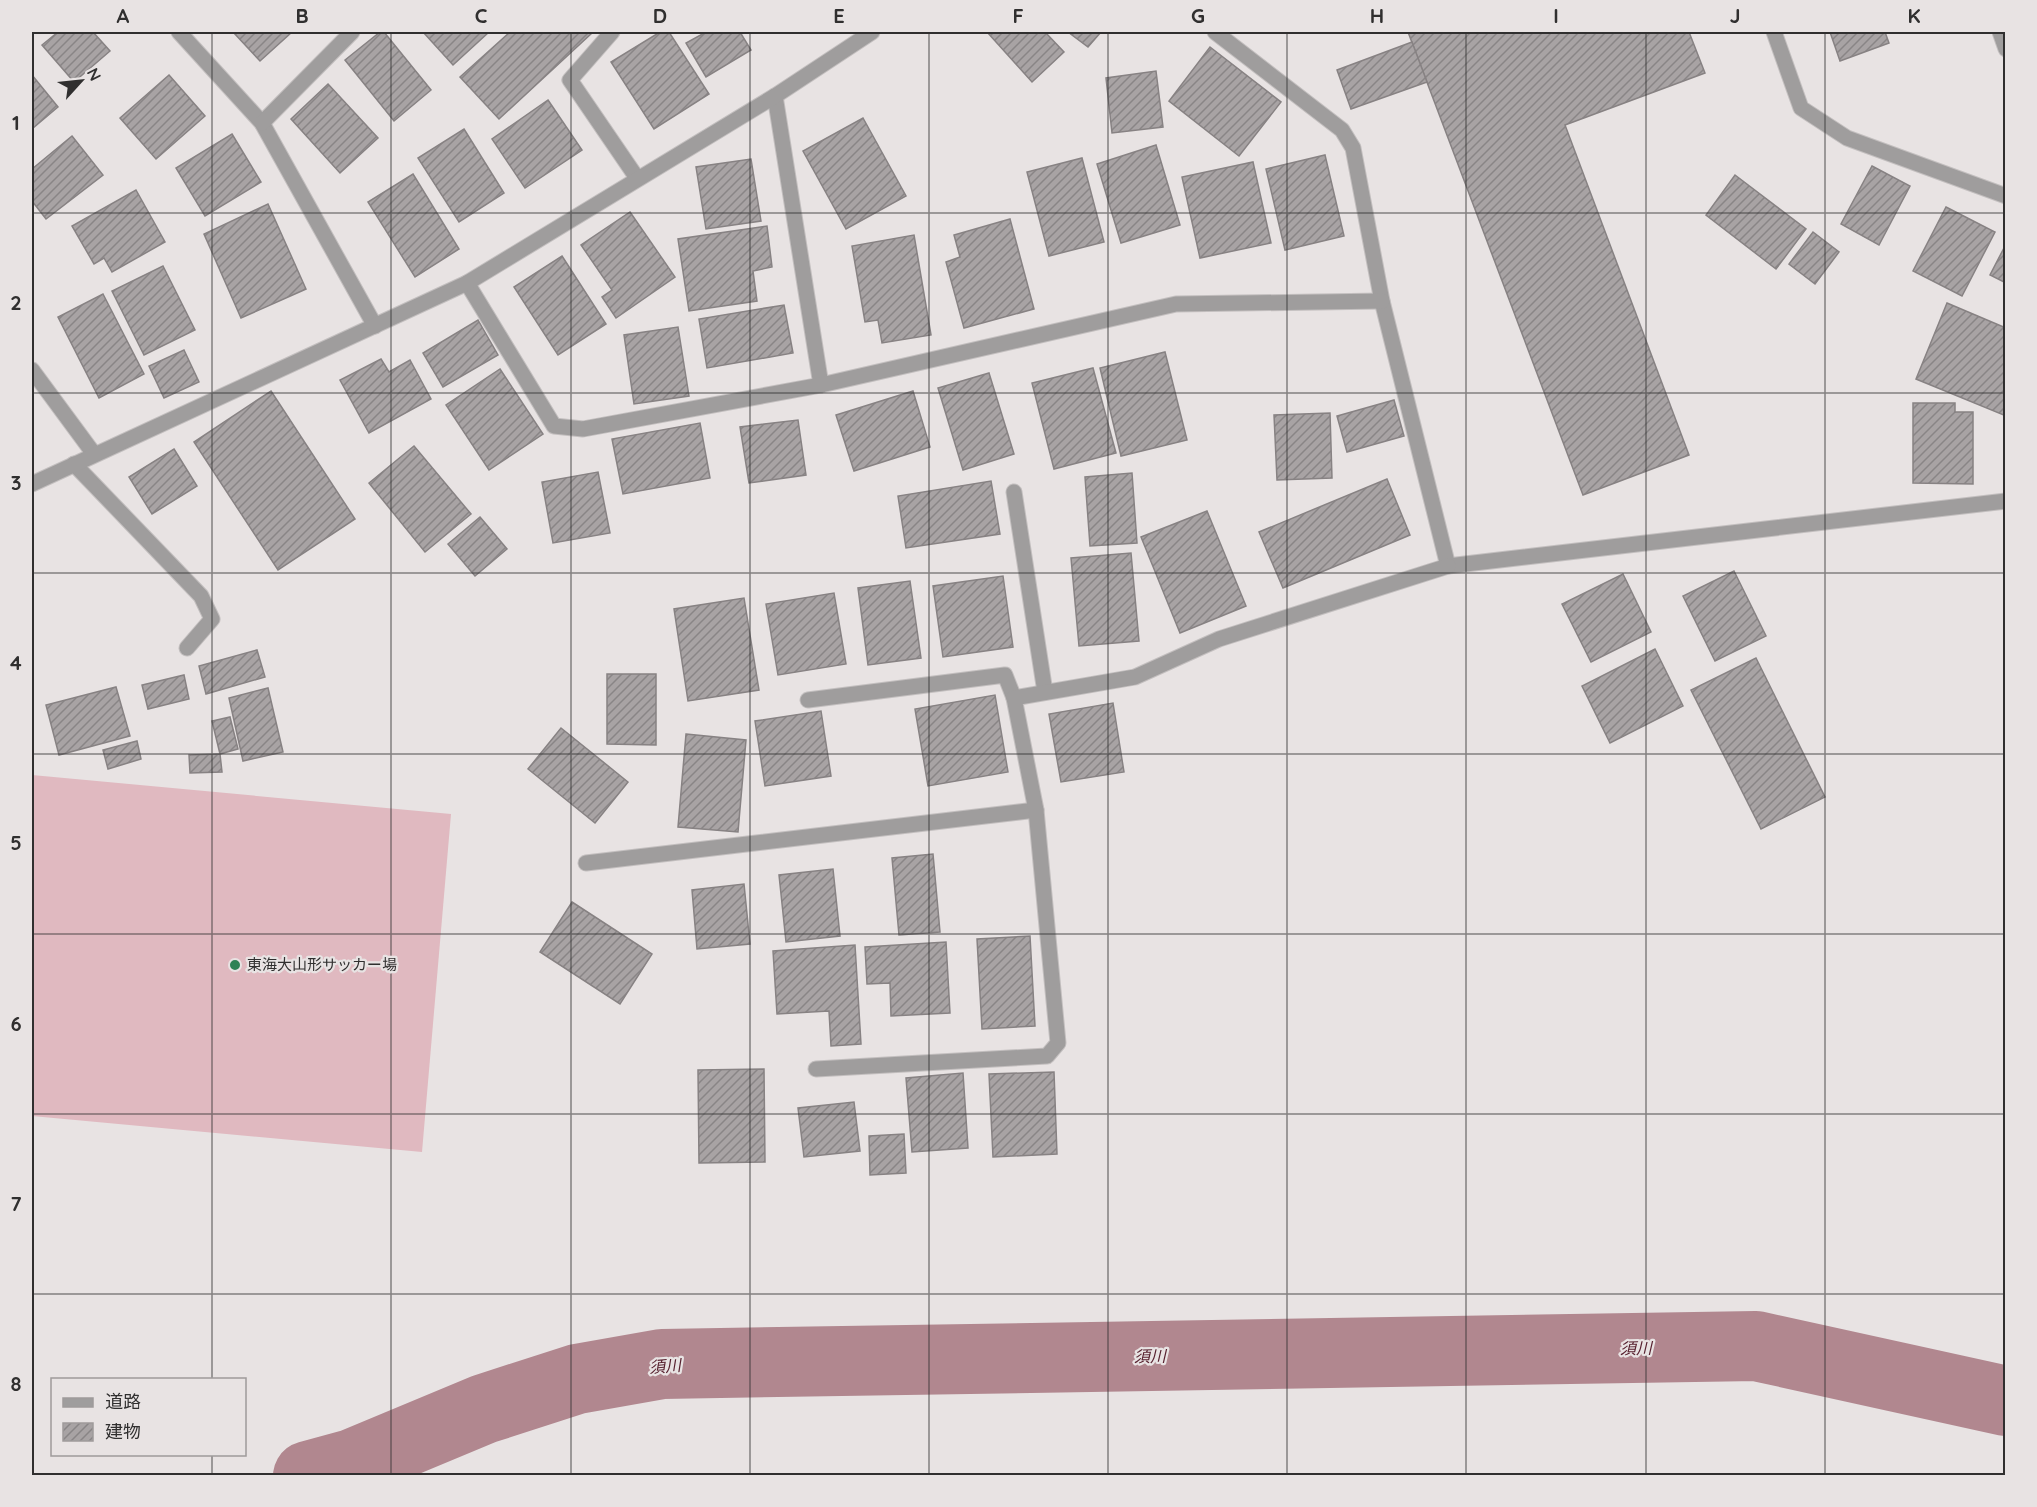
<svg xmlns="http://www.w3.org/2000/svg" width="2037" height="1507" font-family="Quicksand,'Noto Sans JP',sans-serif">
<defs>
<pattern id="building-hatch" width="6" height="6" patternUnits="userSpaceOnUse" patternTransform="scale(1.5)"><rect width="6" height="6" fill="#a8a3a4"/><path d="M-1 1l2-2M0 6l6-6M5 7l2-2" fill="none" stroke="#898586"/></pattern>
</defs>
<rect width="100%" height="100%" fill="#e8e3e3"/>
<!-- grass -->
<path fill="#e0b9c0" d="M32,775L451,814L422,1152L32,1116Z"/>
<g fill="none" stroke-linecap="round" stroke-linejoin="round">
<!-- river -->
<path stroke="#b1878f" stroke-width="70" d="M308,1476L352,1464L484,1409L577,1379L662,1364L1756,1346L2006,1401"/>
</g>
<!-- building -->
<g fill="url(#building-hatch)" stroke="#878283" stroke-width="1.5">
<path d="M58,32H93L110,51L74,82L42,45Z"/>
<path d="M233,32H292L260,61Z"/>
<path d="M380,32H384L431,90L394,121L345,60Z"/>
<path d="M423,32H489L453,65Z"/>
<path d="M510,32L592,33L499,119L460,77Z"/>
<path d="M660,32H669L709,94L654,129L611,62Z"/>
<path d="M706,32H740L751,50L706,77L686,43Z"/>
<path d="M987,32H1045L1064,52L1032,82Z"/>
<path d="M1068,32H1101L1088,47Z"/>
<path d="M1408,32H1689L1705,73L1565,125L1689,455L1583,495Z"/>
<path d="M1830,32H1885L1889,43L1840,61Z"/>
<path d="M1412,42L1427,82L1351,109L1337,70Z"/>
<path d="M1210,47L1281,102L1239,156L1169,101Z"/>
<path d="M1156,71L1163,127L1112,133L1106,78Z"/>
<path d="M32,75L58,107L32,129Z"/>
<path d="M169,75L205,116L156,159L120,118Z"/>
<path d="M328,84L378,138L340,173L291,119Z"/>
<path d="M548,100L582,150L525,188L492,139Z"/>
<path d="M863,118L906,196L846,229L803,151Z"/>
<path d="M464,129L504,193L459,222L418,158Z"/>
<path d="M232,134L261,182L205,216L176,168Z"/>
<path d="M72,136L103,175L46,219L32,201V169Z"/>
<path d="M1156,145L1180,225L1121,243L1097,164Z"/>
<path d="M1325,155L1344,236L1285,250L1266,169Z"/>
<path d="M1082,158L1104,242L1049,256L1027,172Z"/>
<path d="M751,159L761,221L706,229L696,167Z"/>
<path d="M1253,162L1271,243L1200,258L1182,177Z"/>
<path d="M1872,166L1910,186L1879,245L1841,224Z"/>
<path d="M413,174L459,249L415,277L368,202Z"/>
<path d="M1735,175L1806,229L1776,269L1706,215Z"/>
<path d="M136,190L165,242L112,272L104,258L94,264L72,226Z"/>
<path d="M268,204L306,289L241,318L204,234Z"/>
<path d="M1946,207L1995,232L1962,296L1913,271Z"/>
<path d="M630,212L675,277L616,318L602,297L612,290L581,245Z"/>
<path d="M1010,219L1034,309L964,328L946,262L960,257L954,235Z"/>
<path d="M767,226L772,267L753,271L757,301L689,311L678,239Z"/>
<path d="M1813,232L1839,252L1815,284L1789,264Z"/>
<path d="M914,235L931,335L882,343L878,320L865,322L852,246Z"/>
<path d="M2006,244V283L1990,275Z"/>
<path d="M562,256L606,324L558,355L514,287Z"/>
<path d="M163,266L195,330L144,355L112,291Z"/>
<path d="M103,294L144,374L99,398L58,317Z"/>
<path d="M1947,303L2006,328V416L1916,379Z"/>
<path d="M784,305L793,353L707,368L699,319Z"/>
<path d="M478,320L498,355L443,387L423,353Z"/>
<path d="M678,327L689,396L634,404L624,335Z"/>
<path d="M184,350L199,382L164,398L149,366Z"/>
<path d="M1165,352L1187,440L1121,456L1100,368Z"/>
<path d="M381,359L389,372L410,360L431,399L369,433L340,380Z"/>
<path d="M1093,368L1116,453L1054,469L1032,383Z"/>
<path d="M500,369L543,434L489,470L446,405Z"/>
<path d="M989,373L1014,454L963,470L938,388Z"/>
<path d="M271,391L355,519L278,570L194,442Z"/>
<path d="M913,391L930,447L854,471L836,415Z"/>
<path d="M1394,400L1404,436L1347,452L1337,416Z"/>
<path d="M1913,403H1955V412H1973V484L1913,483Z"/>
<path d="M1330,413L1332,478L1277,480L1274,415Z"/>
<path d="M798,420L806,475L749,483L740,427Z"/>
<path d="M700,423L710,478L623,494L612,439Z"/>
<path d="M414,446L471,514L425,552L369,483Z"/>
<path d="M174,449L197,486L152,514L129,477Z"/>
<path d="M598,472L610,533L553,543L542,482Z"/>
<path d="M1132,473L1137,543L1090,546L1085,477Z"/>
<path d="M1387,479L1410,535L1283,588L1259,532Z"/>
<path d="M991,481L1000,534L906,548L898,496Z"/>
<path d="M1207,511L1246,606L1180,633L1141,537Z"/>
<path d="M480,517L507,549L475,576L448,544Z"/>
<path d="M1131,553L1139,641L1079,646L1071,558Z"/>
<path d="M1734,571L1766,636L1715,661L1683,596Z"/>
<path d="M1623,574L1651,632L1591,662L1562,604Z"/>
<path d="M1003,576L1013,647L943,657L933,586Z"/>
<path d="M910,581L921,658L868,665L858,588Z"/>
<path d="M834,593L846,664L778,675L766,604Z"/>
<path d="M744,598L759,690L688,701L674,609Z"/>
<path d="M1655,649L1683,706L1610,743L1582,686Z"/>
<path d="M257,650L265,677L206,694L199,666Z"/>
<path d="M1756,658L1825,797L1761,829L1691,690Z"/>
<path d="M607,674H656V745L607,744Z"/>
<path d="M184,675L189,699L148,709L142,685Z"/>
<path d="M116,687L130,736L59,755L46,705Z"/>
<path d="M268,688L283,752L243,761L229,698Z"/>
<path d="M995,695L1008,772L928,786L915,709Z"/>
<path d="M1113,703L1124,772L1061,782L1049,714Z"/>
<path d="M821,711L831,776L765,786L755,721Z"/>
<path d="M230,717L238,749L220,754L212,721Z"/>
<path d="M561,728L628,782L595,823L528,769Z"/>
<path d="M686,734L746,740L738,832L678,827Z"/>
<path d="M137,741L141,759L108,769L103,750Z"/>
<path d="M220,754L222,772L190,773L189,755Z"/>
<path d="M933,854L940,932L899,935L892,858Z"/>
<path d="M833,869L840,936L786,942L779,875Z"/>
<path d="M744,884L750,944L697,949L692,890Z"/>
<path d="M572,902L652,954L620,1004L540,952Z"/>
<path d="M1030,936L1035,1026L982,1029L977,939Z"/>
<path d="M946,942L950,1013L891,1016L890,983L867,984L865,947Z"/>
<path d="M855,945L861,1044L831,1046L829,1011L777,1014L773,951Z"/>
<path d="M764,1069L765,1162L699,1163L698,1070Z"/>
<path d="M1054,1072L1057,1154L993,1157L989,1074Z"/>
<path d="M963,1073L968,1148L912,1152L906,1078Z"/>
<path d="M854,1102L860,1151L804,1157L798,1108Z"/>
<path d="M904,1134L906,1173L870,1175L869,1136Z"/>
</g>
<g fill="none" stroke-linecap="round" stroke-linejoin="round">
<!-- lane casing -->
<g stroke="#c3bfbf" stroke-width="17">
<g id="lane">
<path d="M179,32L262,123L375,326"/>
<path d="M612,32L570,80L637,178"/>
<path d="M1215,32L1342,130L1353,148L1382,301L1448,566L2006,501"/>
<path d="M1774,32L1801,108L1847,138L2006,196"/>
<path d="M2000,32L2006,49"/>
<path d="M775,96L821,385"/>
<path d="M262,123L352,32"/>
<path d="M467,283L554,426L583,429L821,385L1176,304L1382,301"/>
<path d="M32,370L94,454"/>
<path d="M74,464L201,596L212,619L187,648"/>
<path d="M1014,492L1045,692"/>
<path d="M808,700L1005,675L1014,698"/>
<path d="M586,863L1036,810"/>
<path d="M816,1069L1047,1056L1058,1043L1036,810L1014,698L1135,677L1219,639L1448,566"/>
</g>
</g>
<!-- street casing -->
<g stroke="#c3bfbf" stroke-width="17">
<path id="street" d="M32,484L467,283L775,96L872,32"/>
</g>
<!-- lane -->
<use href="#lane" stroke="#9f9d9d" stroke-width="15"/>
<!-- street -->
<use href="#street" stroke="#9f9d9d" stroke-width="15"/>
</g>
<!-- grid -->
<path fill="none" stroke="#302f2f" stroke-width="1.5" stroke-opacity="0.55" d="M212,32V1380M391,32V1476M571,32V1476M750,32V1476M929,32V1476M1108,32V1476M1287,32V1476M1466,32V1476M1646,32V1476M1825,32V1476M32,213H2006M32,393H2006M32,573H2006M32,754H2006M32,934H2006M32,1114H2006M32,1294H2006M212,1454V1476"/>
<!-- markers -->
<circle fill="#2e8254" stroke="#e8e3e3" stroke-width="2" cx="235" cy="965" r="6"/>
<g text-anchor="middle" stroke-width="4.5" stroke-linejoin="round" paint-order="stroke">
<!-- poi labels -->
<g font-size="15" fill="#302f2f" stroke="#e8e3e3" text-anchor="start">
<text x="247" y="970">東海大山形サッカー場</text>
</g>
<!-- water labels -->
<g font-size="16" font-style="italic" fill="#57212f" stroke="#e8e3e3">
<text transform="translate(1636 1348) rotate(-1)" y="6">須川</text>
<text transform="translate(1150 1356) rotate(-1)" y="6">須川</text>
<text transform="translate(665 1366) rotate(-5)" y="6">須川</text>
</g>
</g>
<!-- border -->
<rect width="2037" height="1507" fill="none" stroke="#e8e3e3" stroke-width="66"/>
<!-- legend -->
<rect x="51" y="1378" width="195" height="78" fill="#e8e3e3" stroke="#9e9b9b" stroke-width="1.5"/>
<rect x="63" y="1398" width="30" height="9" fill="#9f9d9d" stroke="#9e9b9b" stroke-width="1.5"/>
<text x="105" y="1408" font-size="18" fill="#302f2f">道路</text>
<rect x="63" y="1423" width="30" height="18" fill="url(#building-hatch)" stroke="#9e9b9b" stroke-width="1.5"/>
<text x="105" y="1438" font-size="18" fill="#302f2f">建物</text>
<!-- north arrow -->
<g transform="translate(81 81) rotate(63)" stroke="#e8e3e3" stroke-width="4.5" paint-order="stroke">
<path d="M0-4.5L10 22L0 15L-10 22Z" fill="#302f2f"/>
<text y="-9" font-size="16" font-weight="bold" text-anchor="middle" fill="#302f2f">N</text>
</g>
<rect x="33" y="33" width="1971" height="1441" fill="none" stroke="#302f2f" stroke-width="2"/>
<g font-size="20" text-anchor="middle" font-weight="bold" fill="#302f2f">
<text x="123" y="23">A</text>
<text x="302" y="23">B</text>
<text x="481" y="23">C</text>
<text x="660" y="23">D</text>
<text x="839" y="23">E</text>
<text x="1018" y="23">F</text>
<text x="1198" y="23">G</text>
<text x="1377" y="23">H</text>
<text x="1556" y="23">I</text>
<text x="1735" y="23">J</text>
<text x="1914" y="23">K</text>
<text x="16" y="130">1</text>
<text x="16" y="310">2</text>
<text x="16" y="490">3</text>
<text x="16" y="670">4</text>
<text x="16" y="850">5</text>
<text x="16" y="1031">6</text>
<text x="16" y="1211">7</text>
<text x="16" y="1391">8</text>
</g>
</svg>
